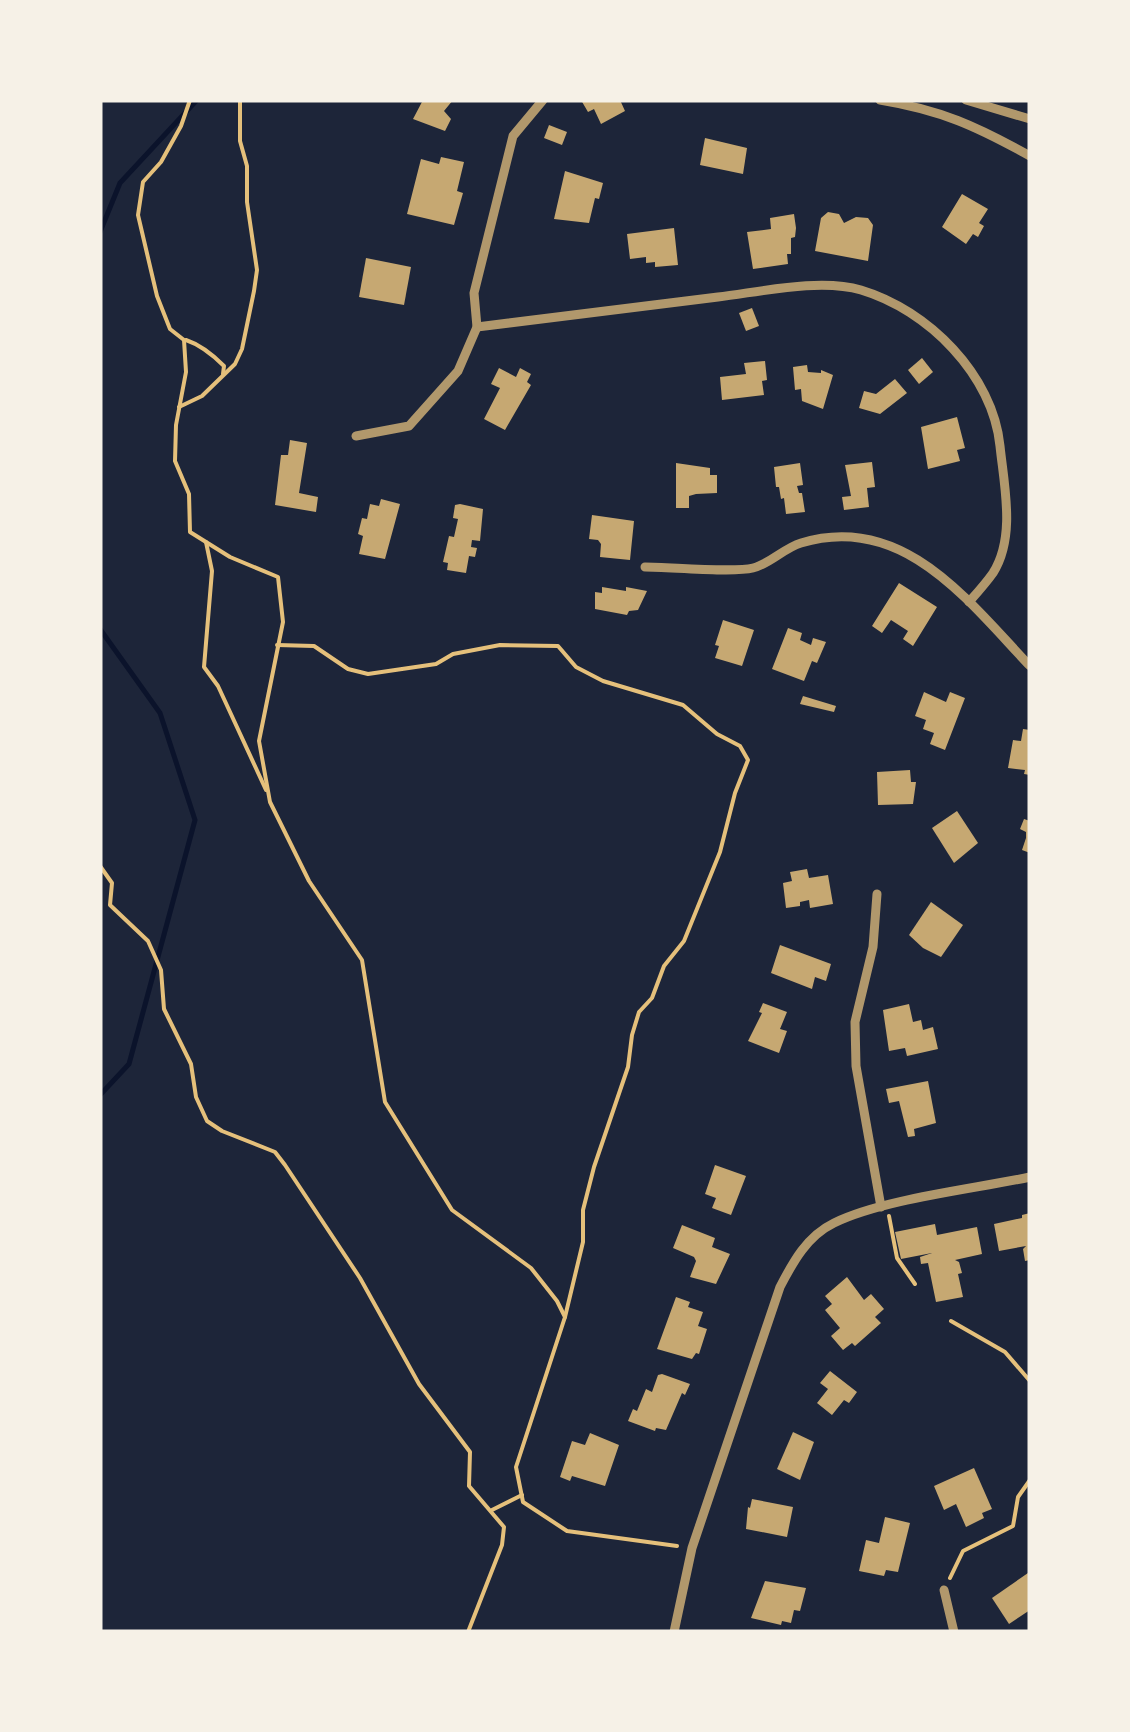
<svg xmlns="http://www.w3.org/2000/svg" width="1130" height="1732" font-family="'DM Sans',sans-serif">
<rect width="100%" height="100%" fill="#14213d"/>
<!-- green -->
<rect fill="#1d2539" x="100" y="100" width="930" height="1532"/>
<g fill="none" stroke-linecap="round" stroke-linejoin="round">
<!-- stream -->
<g stroke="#0b132b" stroke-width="5">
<path d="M100,232L120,183L197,100"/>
<path d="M100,629L160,713L195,820L129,1064L100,1095"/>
</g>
</g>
<!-- building -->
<g fill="#c6a872">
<path d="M423,100H453L444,111L451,119L445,131L413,119Z"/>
<path d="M581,100H620L625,111L601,124L594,109L588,112Z"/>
<path d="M549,125L567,132L562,145L544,138Z"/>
<path d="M705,138L747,148L743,174L700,165Z"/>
<path d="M441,157L464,162L457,191L463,193L454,225L407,214L421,159L439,164Z"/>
<path d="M565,171L603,183L599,199L595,198L589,223L554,219Z"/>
<path d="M962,194L988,209L979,223L984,226L978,237L973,234L966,244L942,227Z"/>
<path d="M828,212L839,214L844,223L856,217L868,218L873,225L868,261L815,251L821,218Z"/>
<path d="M794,214L796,228L795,237L791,238V254H787L788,264L753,269L747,232L771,229L770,218Z"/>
<path d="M674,228L678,265L655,267V262L646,263V257L630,259L627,234Z"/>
<path d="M366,258L411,267L404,305L359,297Z"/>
<path d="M752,308L759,326L746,331L739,313Z"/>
<path d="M922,358L933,372L919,384L908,370Z"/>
<path d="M765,361L767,380L762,381L764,395L722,400L720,377L746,374L744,363Z"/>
<path d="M807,365L808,372L821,373V370L833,375L823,409L802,401L801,389L795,390L793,367Z"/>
<path d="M499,368L516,377L520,368L531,374L527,382L531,385L505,430L484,419L500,388L491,384Z"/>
<path d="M895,379L907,393L880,414L859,408L864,391L876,394Z"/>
<path d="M957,417L965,448L957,450L960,461L928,469L921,427Z"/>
<path d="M290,440L307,443L299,493L318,497L316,512L275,505L281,455H288Z"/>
<path d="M872,462L875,487L867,488L869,507L844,510L842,497L851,496L845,465Z"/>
<path d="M676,463L710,468V475H717V493L696,494L689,496V508H676Z"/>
<path d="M800,463L803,485L797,486L799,493H802L805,512L786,514L784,498L781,499L779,487H776L774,467Z"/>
<path d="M381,499L400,504L385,559L359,554L363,536L358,534L362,518L367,519L370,504L379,506Z"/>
<path d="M460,504L483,509L480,541L472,540L471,547L477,548L475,557L469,556L466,573L447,570L448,563L443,562L449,536L454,537L458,519L453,518L455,505Z"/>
<path d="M592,515L634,521L630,560L600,557L601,544L598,540L589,539Z"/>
<path d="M899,583L937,607L913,646L903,639L908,631L891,620L882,633L872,626Z"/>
<path d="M602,587L626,591V587L647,591L638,610L629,611L627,615L595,609V592L602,593Z"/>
<path d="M723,620L754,630L742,666L715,658L719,646L715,645Z"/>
<path d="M788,628L802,633L800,640L811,645L813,638L826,642L817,663L812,661L804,681L772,669Z"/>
<path d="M924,692L946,702L950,692L965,698L945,750L930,744L934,733L923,729L926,720L915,716Z"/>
<path d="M803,696L836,706L834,712L800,704Z"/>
<path d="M1023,729L1030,730V775L1024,774L1025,770L1008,768L1013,740L1021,741Z"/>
<path d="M910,770L911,782H916L913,804L878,805L877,772Z"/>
<path d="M957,811L978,843L954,863L932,828Z"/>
<path d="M1024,819L1030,821V853L1022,850L1026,838V832L1020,829Z"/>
<path d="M807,869L809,878L828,875L833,904L810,908L809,900L800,902V906L786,908L783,883L792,881L790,872Z"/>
<path d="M931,902L963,925L941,957L923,948L909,935Z"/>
<path d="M780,945L831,964L826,981L815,977L812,989L771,973Z"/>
<path d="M763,1003L787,1012L780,1029L787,1031L779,1053L748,1041L762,1013L759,1012Z"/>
<path d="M909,1004L913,1022L921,1020L923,1030L933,1027L938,1049L907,1056L905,1048L889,1051L883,1010Z"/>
<path d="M928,1081L936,1123L914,1129L915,1136L908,1137L899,1101L889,1103L886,1089Z"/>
<path d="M715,1165L746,1176L731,1215L712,1208L716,1198L705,1194Z"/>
<path d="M1030,1213V1260L1025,1261L1023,1249L1026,1246L999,1251L994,1224L1022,1218V1215Z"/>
<path d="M935,1224L937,1235L977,1227L982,1254L955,1260L959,1262L962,1273L958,1274L963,1297L936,1302L928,1263L921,1264L920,1257L932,1253L901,1259L895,1232Z"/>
<path d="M682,1225L715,1238L712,1247L730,1254L716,1284L690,1277L696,1261L694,1257L673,1248Z"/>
<path d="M847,1277L864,1300L871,1294L884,1309L875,1317L881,1323L855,1346L852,1343L843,1350L831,1336L840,1328L825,1310L832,1304L825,1296Z"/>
<path d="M676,1297L690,1302L688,1307L703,1312L698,1326L707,1329L699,1354L696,1353L692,1359L657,1349Z"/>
<path d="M830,1371L857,1392L849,1403L844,1400L832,1415L817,1403L828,1389L820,1383Z"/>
<path d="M662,1374L690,1384L685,1395L682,1393L666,1430L656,1428L655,1431L628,1421L633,1409L637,1411L646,1389L652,1392L658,1375Z"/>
<path d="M793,1432L814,1442L800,1480L777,1469Z"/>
<path d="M590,1433L619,1445L605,1486L572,1476L570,1481L560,1477L572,1441L585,1445Z"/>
<path d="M974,1468L992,1509L982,1513L984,1518L966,1527L956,1504L944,1510L934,1486Z"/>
<path d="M752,1499L793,1507L787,1537L746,1529L748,1507L750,1508Z"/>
<path d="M885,1517L910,1523L898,1572L886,1570L884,1576L859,1571L866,1540L879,1543Z"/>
<path d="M1028,1573L1030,1610L1009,1624L992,1598Z"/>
<path d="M765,1581L806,1588L800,1611L794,1610L791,1623L782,1621L781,1625L751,1618Z"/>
</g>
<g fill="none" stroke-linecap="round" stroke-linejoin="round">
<!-- path -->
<g stroke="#e5c07b" stroke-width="4">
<path d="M190,100L181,126L161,162L143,182L138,215L157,296L170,329L184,340L186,372L176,425L175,461L189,494L190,532L230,557L278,577L283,622L259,741L270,802L309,881L362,960L385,1102L452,1210L531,1268L557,1301L565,1317L516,1467L523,1502L567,1531L677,1546"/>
<path d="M186,340C201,345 213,355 224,366L223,374"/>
<path d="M179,407L202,396L235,364L242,349L254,291L257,270L247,202V166L240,141V100"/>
<path d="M206,542L212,571L204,667L218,686L266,790"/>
<path d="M277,645L314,646L348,669L368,674L436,664L453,654L500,645L558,646L576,667L603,681L683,705L717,734L740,746L748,760L735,793L720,852L684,941L664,966L652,998L639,1012L632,1035L628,1067L594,1167L583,1210V1242L565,1317"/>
<path d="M100,866L112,883L110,905L148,941L161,970L164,1009L191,1064L196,1097L207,1121L222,1131L275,1152L285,1165L360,1278L419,1384L470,1452L469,1486L504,1527L502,1545L468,1632"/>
<path d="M889,1216L897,1258L915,1284"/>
<path d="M951,1321L1005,1352L1030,1381"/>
<path d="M492,1510L522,1495"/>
<path d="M950,1578L963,1551L1013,1526L1018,1497L1030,1480"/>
</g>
<!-- minor -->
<g stroke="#b1986c" stroke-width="9">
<path d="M880,100C941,110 976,126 1030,156"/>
<path d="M966,100L1030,119"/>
<path d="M477,327C557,317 637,307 718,297C760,292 820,278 861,290C928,310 993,375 1000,446C1004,485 1016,537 993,573C986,583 977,593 969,602"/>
<path d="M356,436L409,426L458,371L477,327L474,293L513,136L543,100"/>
<path d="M645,567C670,567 733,573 753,568C770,564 784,548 801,543C903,512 968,601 1030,666"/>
<path d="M877,894L873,947L855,1022L856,1066L881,1207"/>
<path d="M944,1590L954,1632"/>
<path d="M674,1632L692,1548L780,1287C793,1262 807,1236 834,1223C883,1199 974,1189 1030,1177"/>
</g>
</g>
<!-- border -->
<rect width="1130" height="1732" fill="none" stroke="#f6f1e7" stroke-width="205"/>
</svg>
